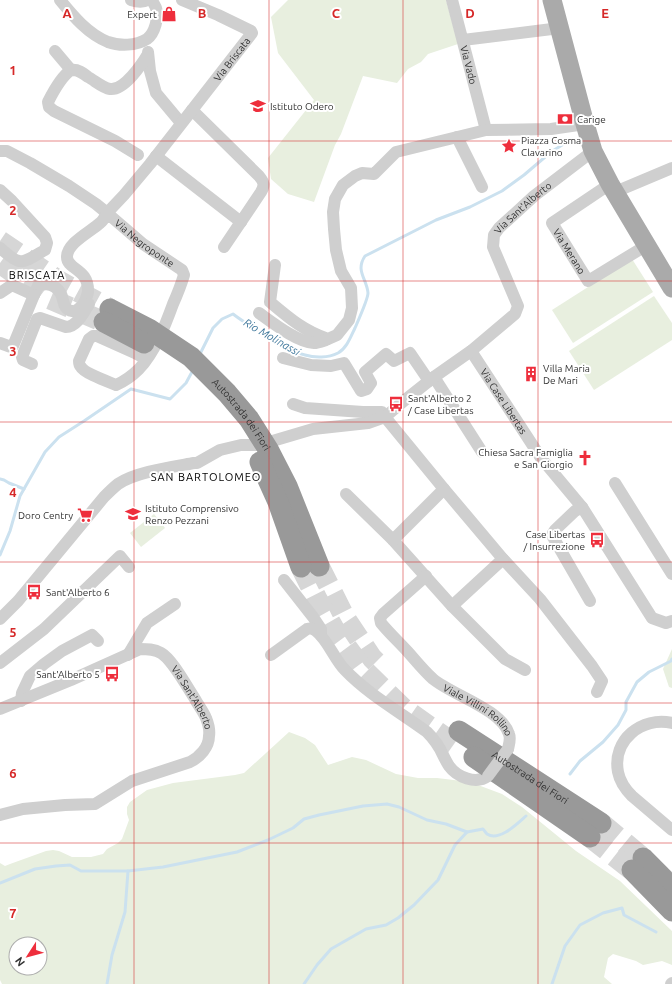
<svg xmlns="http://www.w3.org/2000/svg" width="672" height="984" font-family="Ubuntu,sans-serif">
<rect width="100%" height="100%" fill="#fff"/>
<!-- green -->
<g fill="#e8efdf" fill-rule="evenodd">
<path d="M288,0H446L458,44L428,54L421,62L408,69L397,83L363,76L341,134L335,145L314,202L288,194L271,179L268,158L314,100L278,53L271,17Z"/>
<path d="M632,259L653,292L573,343L552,310Z"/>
<path d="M654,296L672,323V340L594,390L569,351Z"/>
<path d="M154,514L165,528L141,547L130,533Z"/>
<path d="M672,649V688L669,687L663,669Z"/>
<path d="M289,732L305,738L315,745L328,765L352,757L366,760L396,774L418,778H437L470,782L502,794L522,807L576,851L620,881L672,931V965L662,961L643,965L636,961L613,954L608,958L604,977L612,984H2L0,980V863L5,866L10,864L46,851L53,850L59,851L72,857H91L103,854L107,849L118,843L122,839L129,820L127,814V807L130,802L147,790L173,783L235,775L244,773ZM16,944H40V968H16Z"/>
</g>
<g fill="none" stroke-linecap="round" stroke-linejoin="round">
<!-- stream -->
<g stroke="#cbe1ef" stroke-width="3">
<path d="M199,356L213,328L222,319L233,314C246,324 260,332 274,340C284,346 294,353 305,355C315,358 328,358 338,353C347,348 351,336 355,328C358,321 368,299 368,293C367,279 355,271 365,256L436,220L470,207L502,191L524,175L551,152L570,140"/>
<path d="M0,479L4,480L9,483L24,489"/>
<path d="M0,555L10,531L20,496L45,452L59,437L84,421L131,389L170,399L186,383L193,370"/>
<path d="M570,774L580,761L603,742L618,725L626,710V702L637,682L649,672L671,661L672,659"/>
<path d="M0,883L35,869L56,866L70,865L81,871H128L163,867L237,852L268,840L293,828L304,819L319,815L363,806L387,804L399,807L427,820L446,824L467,832L483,829C484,830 485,832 487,834C499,842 517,824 526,816"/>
<path d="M107,984L112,955L125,912L128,871"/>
<path d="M304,984L317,965L331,949L366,929L386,925L398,918L414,905L438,880L455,845L467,832"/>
<path d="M552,984L565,946L580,925L603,913L622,908L624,915L656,932"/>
</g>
<!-- highway-tunnel -->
<g stroke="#d6d6d6" stroke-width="21" stroke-dasharray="21 10" stroke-linecap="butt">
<path d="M0,241L59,281L110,309"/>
<path d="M0,263L48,298L104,322"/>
<path d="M319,566L345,618L372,658L376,662"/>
<path d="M301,567L317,599L337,634L363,669L403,708L456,745"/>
<path d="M601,823L643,858"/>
<path d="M590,837L632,870"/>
</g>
<!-- street -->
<g stroke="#cfcfcf" stroke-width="12">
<path d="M60,0C73,16 88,34 108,42C119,46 136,46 147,39C155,33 159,17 156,8C155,5 153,3 152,0"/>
<path d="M131,0C137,2 142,3 148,0"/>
<path id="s1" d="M452,0L486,130"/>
<path d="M463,40L560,28"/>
<path d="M55,51L71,70"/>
<path d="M148,52L150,71L156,93L181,123"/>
<path d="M192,110L259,176C264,182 265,185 261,192L224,247"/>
<path d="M457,137L482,187"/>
<path id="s2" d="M0,151H7L30,163L69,186L96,204L107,213L124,195L150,164L252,33L251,31L218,15L182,0"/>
<path d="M138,155L115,141L54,111L49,107L48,102C53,92 62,76 71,70C78,69 83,73 88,77C94,80 103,88 110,89C124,91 142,64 148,54"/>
<path d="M156,156L241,222"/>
<path id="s3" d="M610,184L552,223L588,281L647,245"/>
<path d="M0,190L12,201L45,237L47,243L45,250C39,253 26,263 19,261C13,260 5,252 0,248"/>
<path d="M615,192L672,168"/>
<path d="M275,265L270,302C289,318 304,331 328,339L337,335L349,320L352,308L351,288L341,271L336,250L334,229L333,212L335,199L343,185L355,176L362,173L374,174L396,152L486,130L551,129L585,124"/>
<path id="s4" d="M0,293L12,285L34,295L38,286C47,282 56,285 61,294C64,300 63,310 72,311C76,312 79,308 82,306C85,302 87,297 88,292C89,268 67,270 67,257C67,243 90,232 100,223C103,221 105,217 107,213L143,244L182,270L184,275C181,285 177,295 173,304C165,326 155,352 139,369C132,376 125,381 116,385C109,382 84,373 81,367C79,365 79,364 79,361L89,339L93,336H97L135,353L146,359"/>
<path d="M259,313C273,323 297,342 314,343C318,343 323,341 326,340"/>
<path d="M0,343L11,347L13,346L34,295"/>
<path id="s5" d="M471,351L541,458L582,507L652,618L666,623L672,621"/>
<path d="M283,358L311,365L331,366L344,363L361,391L367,389L371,383L365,372L386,354L394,361L410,353L429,381"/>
<path d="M32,364L23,360L22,357L37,319L40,318L66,327C77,327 84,312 89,304"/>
<path d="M434,377L482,452"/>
<path d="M293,404L305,408L363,412H382L385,417L444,489L503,559L540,599L592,666L602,681L597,692"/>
<path d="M615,483L672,574"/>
<path d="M346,494L393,540L452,606L505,659L525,670"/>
<path d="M582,507L575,511L555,530L553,533V537L590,601"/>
<path d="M393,540L444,489"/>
<path id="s6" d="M426,576L383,614L380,618L381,623C389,633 399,642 408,652C416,661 424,671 433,679C452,695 501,709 509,734C511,739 509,744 508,749"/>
<path d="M284,580L313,617L321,629V635"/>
<path d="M452,606L503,559"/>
<path id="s7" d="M0,619L18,601L104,497C108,493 113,488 118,484C135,472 172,467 194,463H197L220,450L241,445H259L313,429L368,423L385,417L405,400L434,377L471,351L515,314L518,306L493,247L494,235L499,228L534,196L593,151"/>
<path d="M128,655L147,623L175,604"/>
<path d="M271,655L307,629C310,628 313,628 316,631C327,639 335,660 345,670C369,695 400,712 427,732C434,739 439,746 443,755C445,759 447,763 449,766C457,777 476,785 488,776"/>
<path d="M0,663L44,629L120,556L129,567"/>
<path d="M21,701L22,693L30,676L44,664L62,651L92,635L98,641"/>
<path id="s8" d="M0,709L71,680L140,649C147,649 154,649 161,653C172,659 187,687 195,699C198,705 203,711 206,718C208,723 210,730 209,736C209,747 200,757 190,762L132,781L95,804L65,805L23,809L0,815"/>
<path d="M672,723C642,716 612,740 618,772C620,782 625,789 632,796L672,830"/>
<path d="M671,984L672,983"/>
</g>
<!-- primary -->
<path stroke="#aaa" stroke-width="19" d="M552,0L585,124L593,151L610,184L672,288"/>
<!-- highway -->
<g stroke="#999" stroke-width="21">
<path id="s9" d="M459,731L601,823"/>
<path d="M474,757L590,837"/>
<path d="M643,858L672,887"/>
<path d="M632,870L672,911"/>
</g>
<!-- street-bridge -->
<path stroke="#cfcfcf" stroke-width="12" d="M488,776L508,749"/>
<!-- highway-bridge -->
<g stroke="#999" stroke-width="21">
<path id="s10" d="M110,309L149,329L191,357L227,393L249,419L268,449L287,486L319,566"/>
<path d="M104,322L144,343"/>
<path d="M260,462L278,502L301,567"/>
</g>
</g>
<!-- grid -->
<path fill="none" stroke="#d62828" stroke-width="1" stroke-opacity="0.55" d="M134,0V984M269,0V984M403,0V984M538,0V984M0,141H672M0,281H672M0,422H672M0,562H672M0,703H672M0,843H672"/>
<!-- icons -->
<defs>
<g id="shop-bare" transform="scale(1.2)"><path d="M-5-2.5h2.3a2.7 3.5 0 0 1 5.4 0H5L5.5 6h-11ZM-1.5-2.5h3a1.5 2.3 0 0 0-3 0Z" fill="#ee2e3c" stroke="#fff" stroke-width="2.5" paint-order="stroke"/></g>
<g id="school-bare" transform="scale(1.2)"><path d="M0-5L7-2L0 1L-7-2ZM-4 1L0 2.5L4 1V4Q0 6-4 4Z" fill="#ee2e3c" stroke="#fff" stroke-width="2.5" paint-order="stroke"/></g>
<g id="bank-bare" transform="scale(1.2)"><path d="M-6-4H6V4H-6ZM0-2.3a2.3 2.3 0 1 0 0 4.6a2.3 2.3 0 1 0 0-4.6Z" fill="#ee2e3c" stroke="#fff" stroke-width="2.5" paint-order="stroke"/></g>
<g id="sight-bare" transform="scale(1.2)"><path d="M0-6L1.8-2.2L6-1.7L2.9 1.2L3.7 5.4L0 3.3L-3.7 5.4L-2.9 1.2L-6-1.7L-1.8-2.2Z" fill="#ee2e3c" stroke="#fff" stroke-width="2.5" paint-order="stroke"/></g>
<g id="building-bare" transform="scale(1.2)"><path d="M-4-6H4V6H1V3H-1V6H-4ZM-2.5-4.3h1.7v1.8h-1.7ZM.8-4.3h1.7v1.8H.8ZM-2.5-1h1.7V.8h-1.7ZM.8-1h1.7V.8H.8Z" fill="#ee2e3c" stroke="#fff" stroke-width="2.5" paint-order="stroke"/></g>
<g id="bus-bare" transform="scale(1.2)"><path d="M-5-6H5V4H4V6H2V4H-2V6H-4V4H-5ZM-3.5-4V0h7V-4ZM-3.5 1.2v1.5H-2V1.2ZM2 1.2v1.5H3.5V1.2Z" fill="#ee2e3c" stroke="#fff" stroke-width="2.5" paint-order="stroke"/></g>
<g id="church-bare" transform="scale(1.2)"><path d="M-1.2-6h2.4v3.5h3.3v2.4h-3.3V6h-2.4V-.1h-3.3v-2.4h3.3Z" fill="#ee2e3c" stroke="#fff" stroke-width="2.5" paint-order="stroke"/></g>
<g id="supermarket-bare" transform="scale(1.2)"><path d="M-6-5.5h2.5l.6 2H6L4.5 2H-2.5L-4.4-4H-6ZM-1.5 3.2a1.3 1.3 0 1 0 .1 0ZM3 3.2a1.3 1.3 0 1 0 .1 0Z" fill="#ee2e3c" stroke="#fff" stroke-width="2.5" paint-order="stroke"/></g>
</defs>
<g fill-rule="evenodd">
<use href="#shop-bare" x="169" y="14"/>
<use href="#school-bare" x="258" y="106"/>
<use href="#bank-bare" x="565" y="119"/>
<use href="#sight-bare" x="509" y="146"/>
<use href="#building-bare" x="531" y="374"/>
<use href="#bus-bare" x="396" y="404"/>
<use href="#church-bare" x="585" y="458"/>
<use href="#school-bare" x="133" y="514"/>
<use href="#supermarket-bare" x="85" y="515"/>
<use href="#bus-bare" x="597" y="540"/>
<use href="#bus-bare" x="34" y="592"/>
<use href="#bus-bare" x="112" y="674"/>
</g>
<g text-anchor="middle" stroke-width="4" stroke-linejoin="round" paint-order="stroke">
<!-- poi labels -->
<g font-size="10" fill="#323232" stroke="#fff" text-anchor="start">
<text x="157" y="18" text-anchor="end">Expert</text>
<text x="270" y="110">Istituto Odero</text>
<text x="577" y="123">Carige</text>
<text x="521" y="144">Piazza Cosma<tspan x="521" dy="12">Clavarino</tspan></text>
<text x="543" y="372">Villa Maria<tspan x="543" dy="12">De Mari</tspan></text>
<text x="408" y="402">Sant'Alberto 2<tspan x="408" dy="12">/ Case Libertas</tspan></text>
<text x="573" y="456" text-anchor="end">Chiesa Sacra Famiglia<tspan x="573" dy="12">e San Giorgio</tspan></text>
<text x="145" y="512">Istituto Comprensivo<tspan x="145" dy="12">Renzo Pezzani</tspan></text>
<text x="73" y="519" text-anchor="end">Doro Centry</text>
<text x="585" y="538" text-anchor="end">Case Libertas<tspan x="585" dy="12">/ Insurrezione</tspan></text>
<text x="46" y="596">Sant'Alberto 6</text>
<text x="100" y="678" text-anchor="end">Sant'Alberto 5</text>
</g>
<!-- street labels -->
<g font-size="10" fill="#323232" stroke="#fff">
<text dy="4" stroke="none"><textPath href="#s2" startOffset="323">Via Briscata</textPath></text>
<text dy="4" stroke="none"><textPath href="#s1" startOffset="67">Via Vado</textPath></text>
<text dy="4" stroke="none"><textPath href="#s7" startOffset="748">Via Sant'Alberto</textPath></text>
<text dy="4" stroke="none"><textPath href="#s4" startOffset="276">Via Negroponte</textPath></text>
<text dy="4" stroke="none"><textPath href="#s3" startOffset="103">Via Merano</textPath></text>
<text dy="4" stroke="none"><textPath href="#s5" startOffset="60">Via Case Libertas</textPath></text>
<text dy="4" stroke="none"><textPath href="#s10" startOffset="171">Autostrada dei Fiori</textPath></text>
<text dy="4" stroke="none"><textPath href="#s8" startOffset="229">Via Sant'Alberto</textPath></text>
<text dy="4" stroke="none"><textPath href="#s6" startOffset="199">Viale Villini Rollino</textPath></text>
<text dy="4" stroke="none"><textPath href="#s9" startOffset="85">Autostrada dei Fiori</textPath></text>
</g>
<!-- neighbourhood labels -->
<g font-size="11" letter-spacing="1" fill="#000" stroke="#fff">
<text x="37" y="279">BRISCATA</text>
<text x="206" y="481">SAN BARTOLOMEO</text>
</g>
<!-- water labels -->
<g font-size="11" font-style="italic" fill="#3a7499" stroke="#fff">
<text transform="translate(272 337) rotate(30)" y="4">Rio Molinassi</text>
</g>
</g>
<g font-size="13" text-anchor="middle" font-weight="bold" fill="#d62828" stroke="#fff" stroke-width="4" stroke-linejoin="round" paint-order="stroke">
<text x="67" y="18">A</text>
<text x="202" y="18">B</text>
<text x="336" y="18">C</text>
<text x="470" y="18">D</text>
<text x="605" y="18">E</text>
<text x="13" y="75">1</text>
<text x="13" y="215">2</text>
<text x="13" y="356">3</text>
<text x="13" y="497">4</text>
<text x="13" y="637">5</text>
<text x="13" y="778">6</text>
<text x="13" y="918">7</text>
</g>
<!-- north arrow -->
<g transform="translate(28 956) rotate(234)"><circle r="19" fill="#ffffff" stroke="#adadad"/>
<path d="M0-3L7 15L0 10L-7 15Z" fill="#ee2e3c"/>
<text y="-6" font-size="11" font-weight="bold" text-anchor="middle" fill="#323232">N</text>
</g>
</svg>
